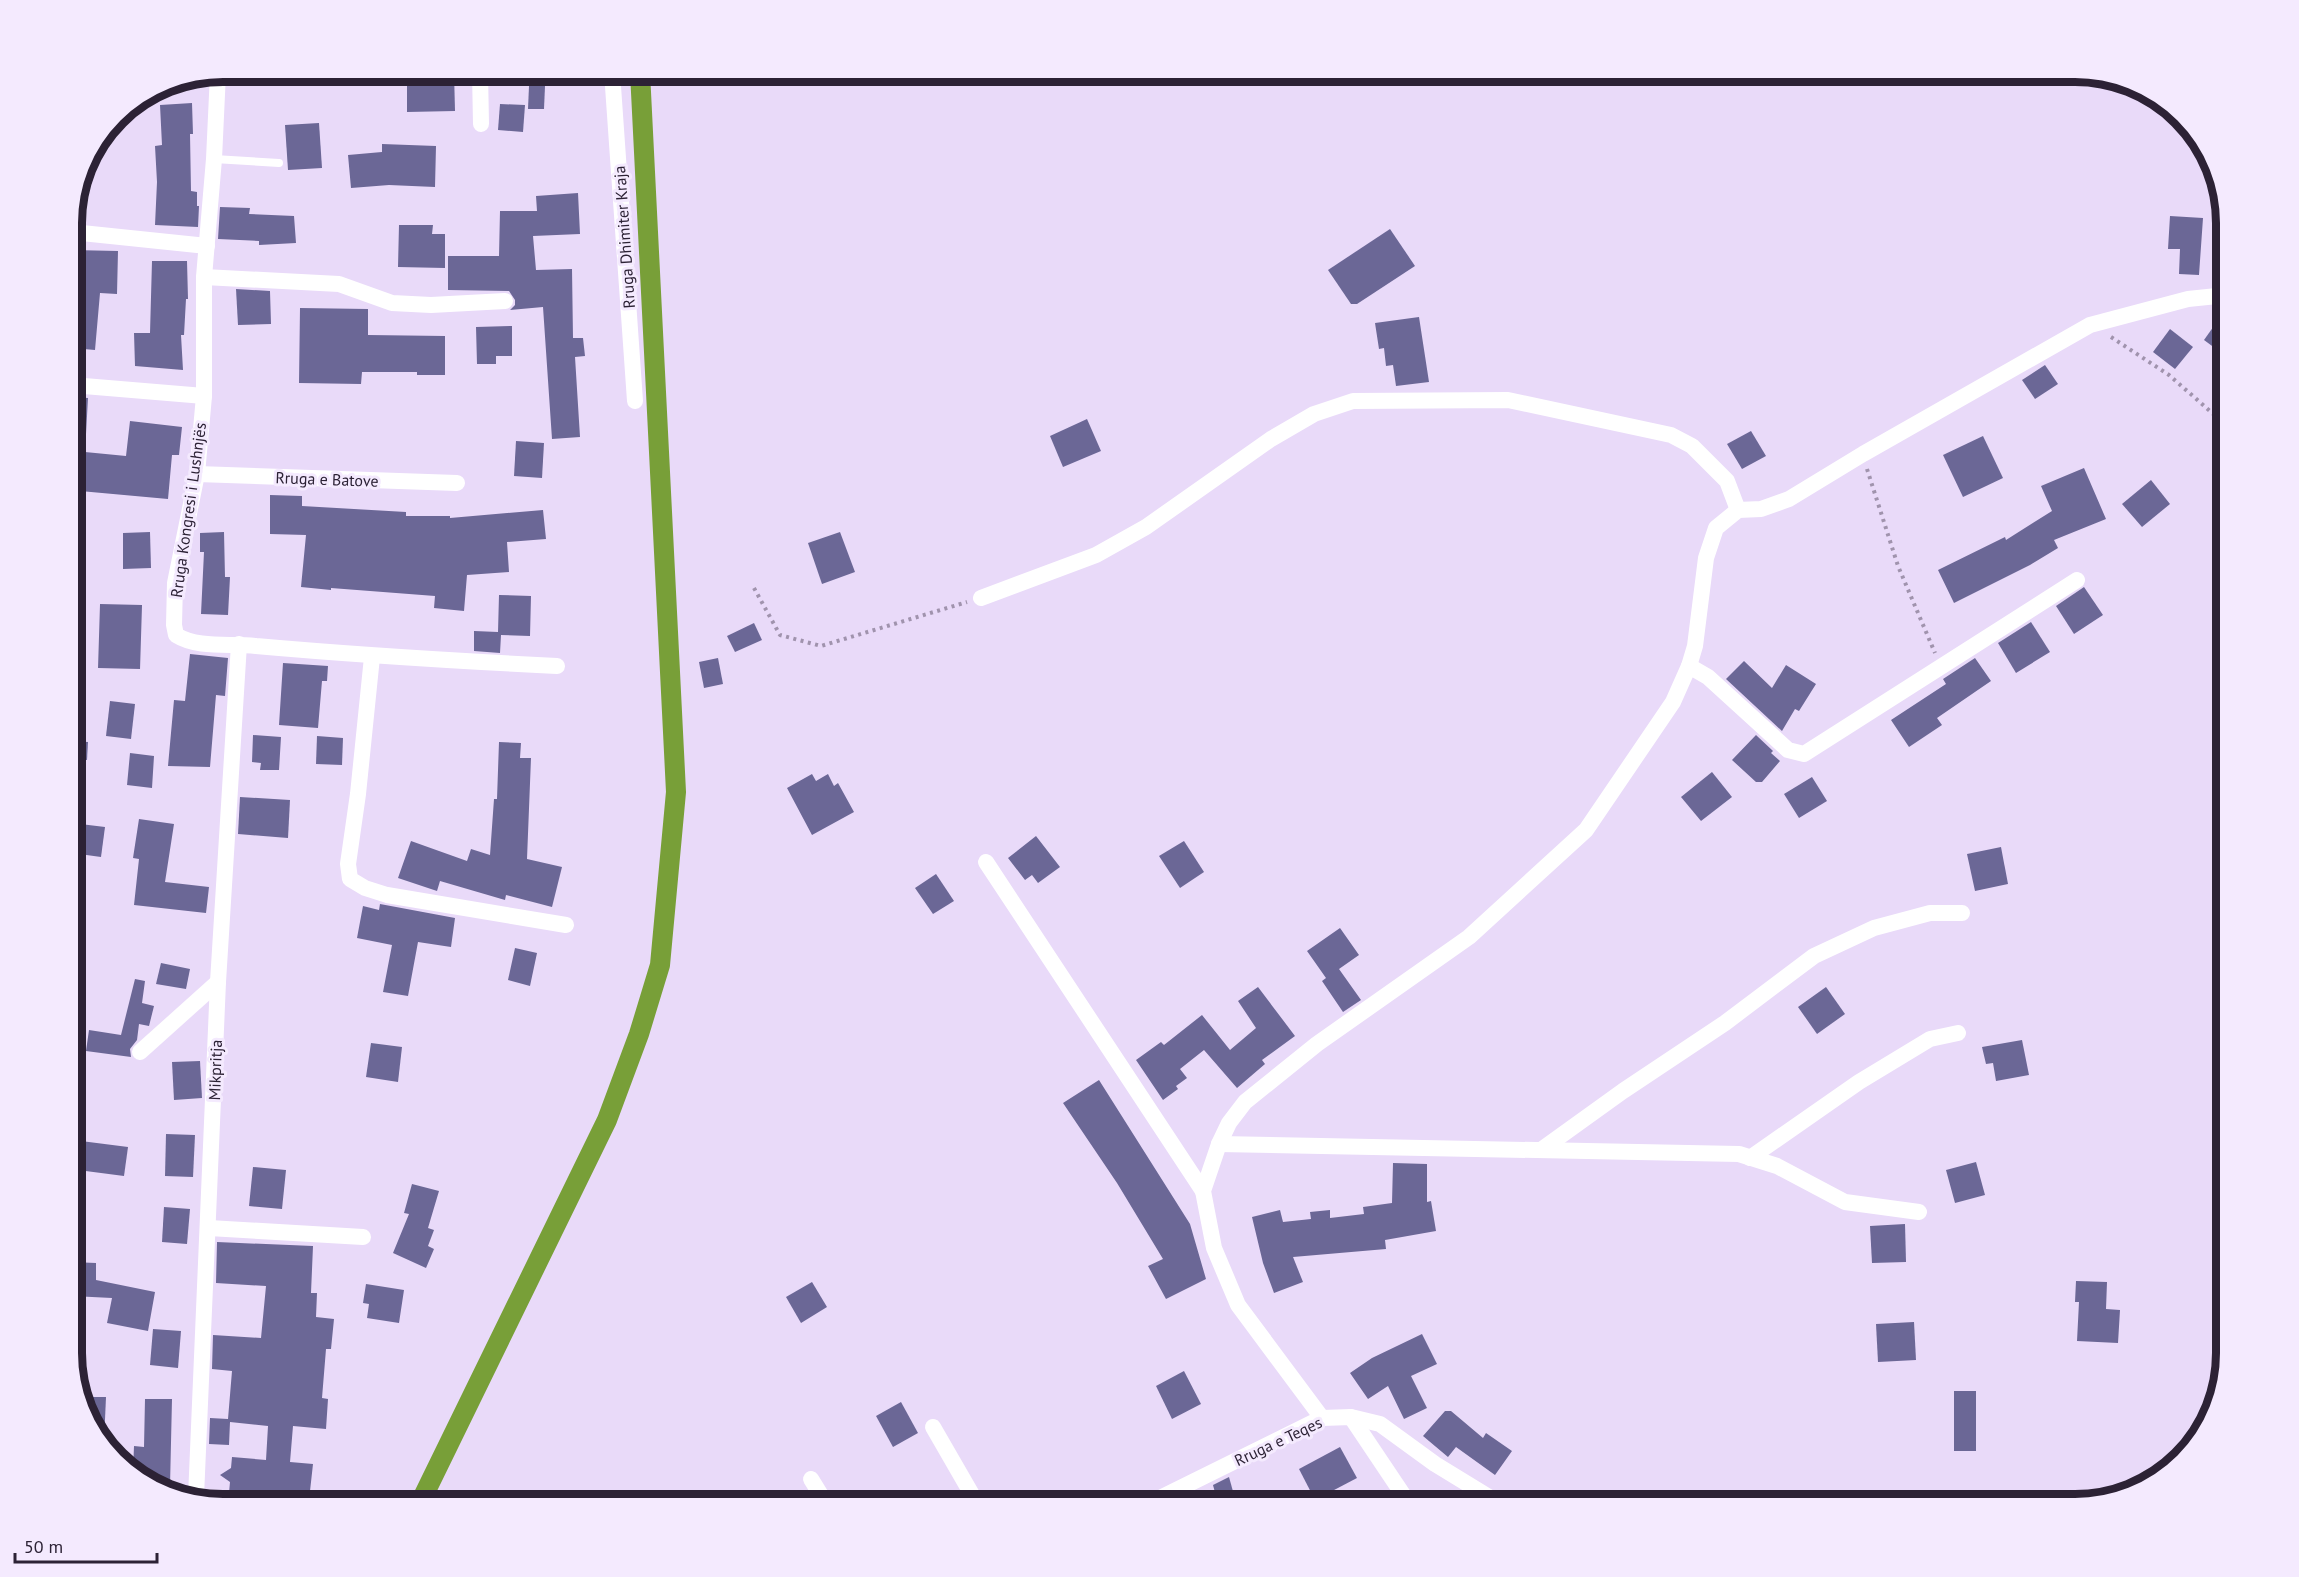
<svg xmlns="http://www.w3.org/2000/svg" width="2299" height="1577" font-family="'PT Sans',sans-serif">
<rect width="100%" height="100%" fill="#e9daf9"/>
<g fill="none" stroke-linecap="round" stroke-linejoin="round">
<!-- canal -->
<path stroke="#789f38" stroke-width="20" d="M419,1505L607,1120L639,1034L660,965L676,792L640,72"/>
</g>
<!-- building -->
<g fill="#6b6796">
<path d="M407,72H454L455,111L407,112Z"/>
<path d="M529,86H545L544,109H528Z"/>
<path d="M192,103L193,134H190L191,191L197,192V206H199L198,227L155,225L157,182L155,146L162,145L160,105Z"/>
<path d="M500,104L525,105L523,132L498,130Z"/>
<path d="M319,123L322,168L288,170L285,125Z"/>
<path d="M382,144L436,146L435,187L389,185L351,188L348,155L382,152Z"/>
<path d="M578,193L580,234L533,236L536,270L572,269L573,338H583L585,356L575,357L580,437L552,439L543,307L510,310L515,305V300L509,291L448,290V256H499L500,211H537L536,196Z"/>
<path d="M220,207L250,208L249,214L294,216L296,243L259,245V241L218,239Z"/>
<path d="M2170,216L2203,218L2199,275L2179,274L2180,249H2168Z"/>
<path d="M399,225H433L432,234H445V268L398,267Z"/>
<path d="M1390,229L1415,266L1357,304H1351L1328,270Z"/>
<path d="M72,250L118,251L117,294L100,293L95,350L72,348Z"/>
<path d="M152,261H187L188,299H186L184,335H181L183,370L135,366L134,333H150Z"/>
<path d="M236,289L270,291L271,324L238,325Z"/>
<path d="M300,308L368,309V335L445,336V375H417V372H362L361,384L299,383Z"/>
<path d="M2226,309H2227V357L2204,340Z"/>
<path d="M1419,317L1429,382L1396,386L1393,365L1386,366L1384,348L1379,349L1375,323Z"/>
<path d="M512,326V356H496V364H477L476,327Z"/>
<path d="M2170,329L2193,347L2175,369L2153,352Z"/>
<path d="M2045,365L2058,384L2035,399L2022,380Z"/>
<path d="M72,397L88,398L85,452L126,456L130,421L182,427L179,455H172L168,499L80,491L84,458L72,457Z"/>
<path d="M1087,419L1101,451L1063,467L1050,436Z"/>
<path d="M1751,431L1766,456L1742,469L1727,444Z"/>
<path d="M1983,436L2003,478L1963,497L1943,455Z"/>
<path d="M516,441L544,443L542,478L514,476Z"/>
<path d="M2084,468L2106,519L2054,540L2058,548L2030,565L1954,603L1938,570L2005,537L2006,540L2052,511L2041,486Z"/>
<path d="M2151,480L2170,504L2142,527L2122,504Z"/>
<path d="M270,495L302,496V506L406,512V516H450V518L543,510L546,539L507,542L509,572L467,575L464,611L434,608L435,596L331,588V590L301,587L306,535L270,534Z"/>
<path d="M150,532L151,568L123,569V533Z"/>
<path d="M224,532L225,577H230L228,615L201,614L204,552H200V533Z"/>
<path d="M840,532L855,572L822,584L808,543Z"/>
<path d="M2084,587L2103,615L2074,634L2056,606Z"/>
<path d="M499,595L531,596L530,636L501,635L500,653L474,651V631L498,632Z"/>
<path d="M100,604L142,605L140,669L98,668Z"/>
<path d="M2031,622L2050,652L2016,673L1998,643Z"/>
<path d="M754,623L762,640L735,652L727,636Z"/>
<path d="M190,654L228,658L225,696L216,695L210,767L168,766L174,700L185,701Z"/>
<path d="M718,658L723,684L704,688L699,662Z"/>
<path d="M1975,658L1991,681L1937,718L1942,725L1909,747L1891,720L1946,684L1943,679Z"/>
<path d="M1744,661L1772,688L1786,665L1816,684L1799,711L1795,709L1782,731L1726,679Z"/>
<path d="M283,663L328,666L327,681H322L318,728L279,725Z"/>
<path d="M110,701L135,704L131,739L106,736Z"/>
<path d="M253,735L281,737L279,770H260L261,763L252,762Z"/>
<path d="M1756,735L1773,751L1771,753L1780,761L1762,782H1756L1732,760Z"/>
<path d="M317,736L343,738L342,765L316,764Z"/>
<path d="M72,741L88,742L87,760L72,759Z"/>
<path d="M499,742L521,743L520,758H531L527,859L562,867L552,907L506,895L505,900L440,881L437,891L398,878L411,841L467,861L471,849L490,855L494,799H497Z"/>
<path d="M130,753L154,756L152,788L127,785Z"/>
<path d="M1712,772L1732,797L1701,821L1681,797Z"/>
<path d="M812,774L816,781L828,774L834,786L838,783L854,812L812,835L787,788Z"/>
<path d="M1812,777L1827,801L1799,818L1784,794Z"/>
<path d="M240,797L290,800L288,838L238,834Z"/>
<path d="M139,819L174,824L165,882L209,887L206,913L134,905L139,859L133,858Z"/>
<path d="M72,823L105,827L101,857L72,853Z"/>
<path d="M1036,836L1060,867L1038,883L1032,875L1025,880L1008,858Z"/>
<path d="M1184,841L1204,872L1180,888L1159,856Z"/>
<path d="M2001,847L2008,884L1975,891L1967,854Z"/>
<path d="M936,874L954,901L933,914L915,888Z"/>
<path d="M380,904L455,918L451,947L418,942L408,996L383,992L392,945L357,938L363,906L379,910Z"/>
<path d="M1340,928L1359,955L1339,969L1361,1000L1343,1012L1322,981L1326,978L1307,951Z"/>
<path d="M515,948L537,953L530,986L508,980Z"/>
<path d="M161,963L190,969L186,989L156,984Z"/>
<path d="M135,979L145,981L142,1003L154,1006L149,1026L139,1024L137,1040L130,1049L131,1057L86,1051L89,1030L121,1035Z"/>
<path d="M1258,987L1295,1036L1262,1060L1265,1064L1237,1088L1204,1050L1180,1069L1187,1078L1176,1086L1178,1089L1163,1100L1136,1060L1161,1042L1164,1045L1202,1015L1230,1050L1256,1028L1238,1001Z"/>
<path d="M1826,987L1845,1014L1817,1034L1798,1007Z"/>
<path d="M2022,1040L2029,1075L1996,1081L1993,1063L1986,1064L1982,1047Z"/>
<path d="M371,1043L402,1047L398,1082L366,1077Z"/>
<path d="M200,1061L202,1098L174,1100L172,1062Z"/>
<path d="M1099,1080L1190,1224L1206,1279L1166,1299L1148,1266L1163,1259L1117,1183L1063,1103Z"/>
<path d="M166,1134L195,1135L193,1177L165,1176Z"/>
<path d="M81,1141L128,1147L124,1176L78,1170Z"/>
<path d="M1976,1162L1985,1195L1955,1203L1946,1170Z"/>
<path d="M1393,1163L1427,1164V1202L1431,1201L1436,1231L1385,1240L1386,1249L1293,1257L1303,1282L1274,1293L1263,1263L1252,1217L1280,1210L1283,1222L1311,1219L1310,1212L1330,1210V1218L1364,1214L1363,1207L1392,1203Z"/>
<path d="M253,1167L286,1170L282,1209L249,1206Z"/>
<path d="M412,1184L439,1191L428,1228L434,1230L428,1246L434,1249L426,1268L393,1253L409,1214L404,1213Z"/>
<path d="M164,1207L190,1209L187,1244L162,1242Z"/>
<path d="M1905,1224L1906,1262L1872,1263L1870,1226Z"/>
<path d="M217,1242L313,1246L311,1293H317L316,1317L334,1319L331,1349H326L322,1398L328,1399L326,1429L293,1426L290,1462L313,1464L309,1500L229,1493L230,1482L220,1475L231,1468L232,1457L266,1460L268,1426L230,1422L229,1445L209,1444L210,1418L228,1419L232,1371L212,1369L213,1335L261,1338L266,1286L216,1283Z"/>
<path d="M72,1262L96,1263V1280L155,1292L148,1331L107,1323L112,1298L72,1296Z"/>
<path d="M2076,1281L2107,1282L2106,1309L2120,1310L2118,1343L2077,1341L2079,1302H2075Z"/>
<path d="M812,1282L827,1307L801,1323L786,1297Z"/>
<path d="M366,1284L404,1290L399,1323L367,1318L369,1304L363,1303Z"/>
<path d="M1914,1322L1916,1360L1878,1362L1876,1324Z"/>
<path d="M153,1329L181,1331L178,1368L150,1365Z"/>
<path d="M1422,1334L1437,1364L1411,1376L1427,1408L1404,1419L1388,1386L1368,1399L1350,1373L1372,1358Z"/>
<path d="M1184,1371L1201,1404L1172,1419L1156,1386Z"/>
<rect x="1954" y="1391" width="22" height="60"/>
<path d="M82,1397H106L104,1442L92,1429Z"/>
<path d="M145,1399H172L170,1486L159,1485L139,1479L133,1472L134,1446L144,1447Z"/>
<path d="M901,1402L918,1433L893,1447L876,1416Z"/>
<path d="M1445,1411H1451L1483,1438L1486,1433L1512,1451L1495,1475L1456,1447L1448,1457L1423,1436Z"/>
<path d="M1340,1447L1357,1478L1315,1500L1299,1469Z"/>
<path d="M1229,1477L1234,1495L1218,1504L1213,1485Z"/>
</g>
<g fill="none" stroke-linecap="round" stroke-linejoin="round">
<!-- path -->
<g stroke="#a093ad" stroke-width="4" stroke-dasharray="3 4.5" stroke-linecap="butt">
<path d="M2111,337L2169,375L2227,426"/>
<path d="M1867,469L1898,566L1935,653"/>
<path d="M754,588L780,635L821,646L967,602"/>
</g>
<!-- service -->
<path stroke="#fff" stroke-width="8" d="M214,159L279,163"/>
<!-- minor -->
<g stroke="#fff" stroke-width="16">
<path d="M480,72L481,124"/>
<path d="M612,72L635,401"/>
<path d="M218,73L214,159L204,277V396L197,474L175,583L174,625L176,635C198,649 231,643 256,646C357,655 457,661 557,666"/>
<path d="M72,232L207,246"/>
<path d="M204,277L339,284L392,303L431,305L505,301"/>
<path d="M72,385L204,396"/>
<path d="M197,474L457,483"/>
<path d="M981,598L1096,555L1146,527L1271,439L1314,414L1353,401L1508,400L1671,435L1692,446L1727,481L1738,510"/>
<path d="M372,657L358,794L348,864L350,879L365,888L387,895L566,925"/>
<path d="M1689,666L1708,677L1788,750L1804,754L2077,580"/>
<path d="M986,862L1203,1191"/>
<path d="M140,1052L218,982"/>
<path d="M1219,1144L1739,1154L1777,1166L1845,1202L1919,1212"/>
<path d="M1541,1150L1623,1091L1725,1023L1814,956L1874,928L1930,913H1962"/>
<path d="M1750,1158L1859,1082L1930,1039L1958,1033"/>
<path d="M209,1228L363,1237"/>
<path d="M1351,1417L1410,1505"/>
<path d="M1322,1418L1238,1305L1214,1248L1203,1191L1219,1144L1229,1123L1245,1102L1317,1044L1469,937L1586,830L1673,702L1689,666L1695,646L1706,558L1716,528L1738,510L1761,509L1789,499L1863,454L2090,325L2188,299L2217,296L2227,299"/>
<path d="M933,1427L978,1505"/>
<path d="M811,1479L827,1505"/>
<path d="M196,1497L218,982L239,644"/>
<path d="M1146,1505L1322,1418L1351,1417L1380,1424L1435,1464L1502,1505"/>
</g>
</g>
<g text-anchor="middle" stroke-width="6" stroke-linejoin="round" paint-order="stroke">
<!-- street labels -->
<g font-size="16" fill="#2c2235" stroke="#f4eafe">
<text transform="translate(624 237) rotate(-94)" y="6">Rruga Dhimiter Kraja</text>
<text transform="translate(327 479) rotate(2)" y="6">Rruga e Batove</text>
<text transform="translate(188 510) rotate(-82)" y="6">Rruga Kongresi i Lushnjës</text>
<text transform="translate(215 1070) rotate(-88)" y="6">Mikpritja</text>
<text transform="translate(1278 1441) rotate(-25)" y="6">Rruga e Teqes</text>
</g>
</g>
<!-- crop -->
<path d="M0 0H2299V1577H0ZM223 82H2075A141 141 0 0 1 2216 223V1353A141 141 0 0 1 2075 1494H223A141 141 0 0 1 82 1353V223A141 141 0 0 1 223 82Z" fill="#f4eafe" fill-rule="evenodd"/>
<path fill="none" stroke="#2c2235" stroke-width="8" d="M223 82H2075A141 141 0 0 1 2216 223V1353A141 141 0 0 1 2075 1494H223A141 141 0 0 1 82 1353V223A141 141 0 0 1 223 82Z"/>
<!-- scale -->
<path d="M15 1553v9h142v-9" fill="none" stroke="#2c2235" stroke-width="3"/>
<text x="24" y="1553" font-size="18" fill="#2c2235" stroke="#f4eafe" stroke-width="4.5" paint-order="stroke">50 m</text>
</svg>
